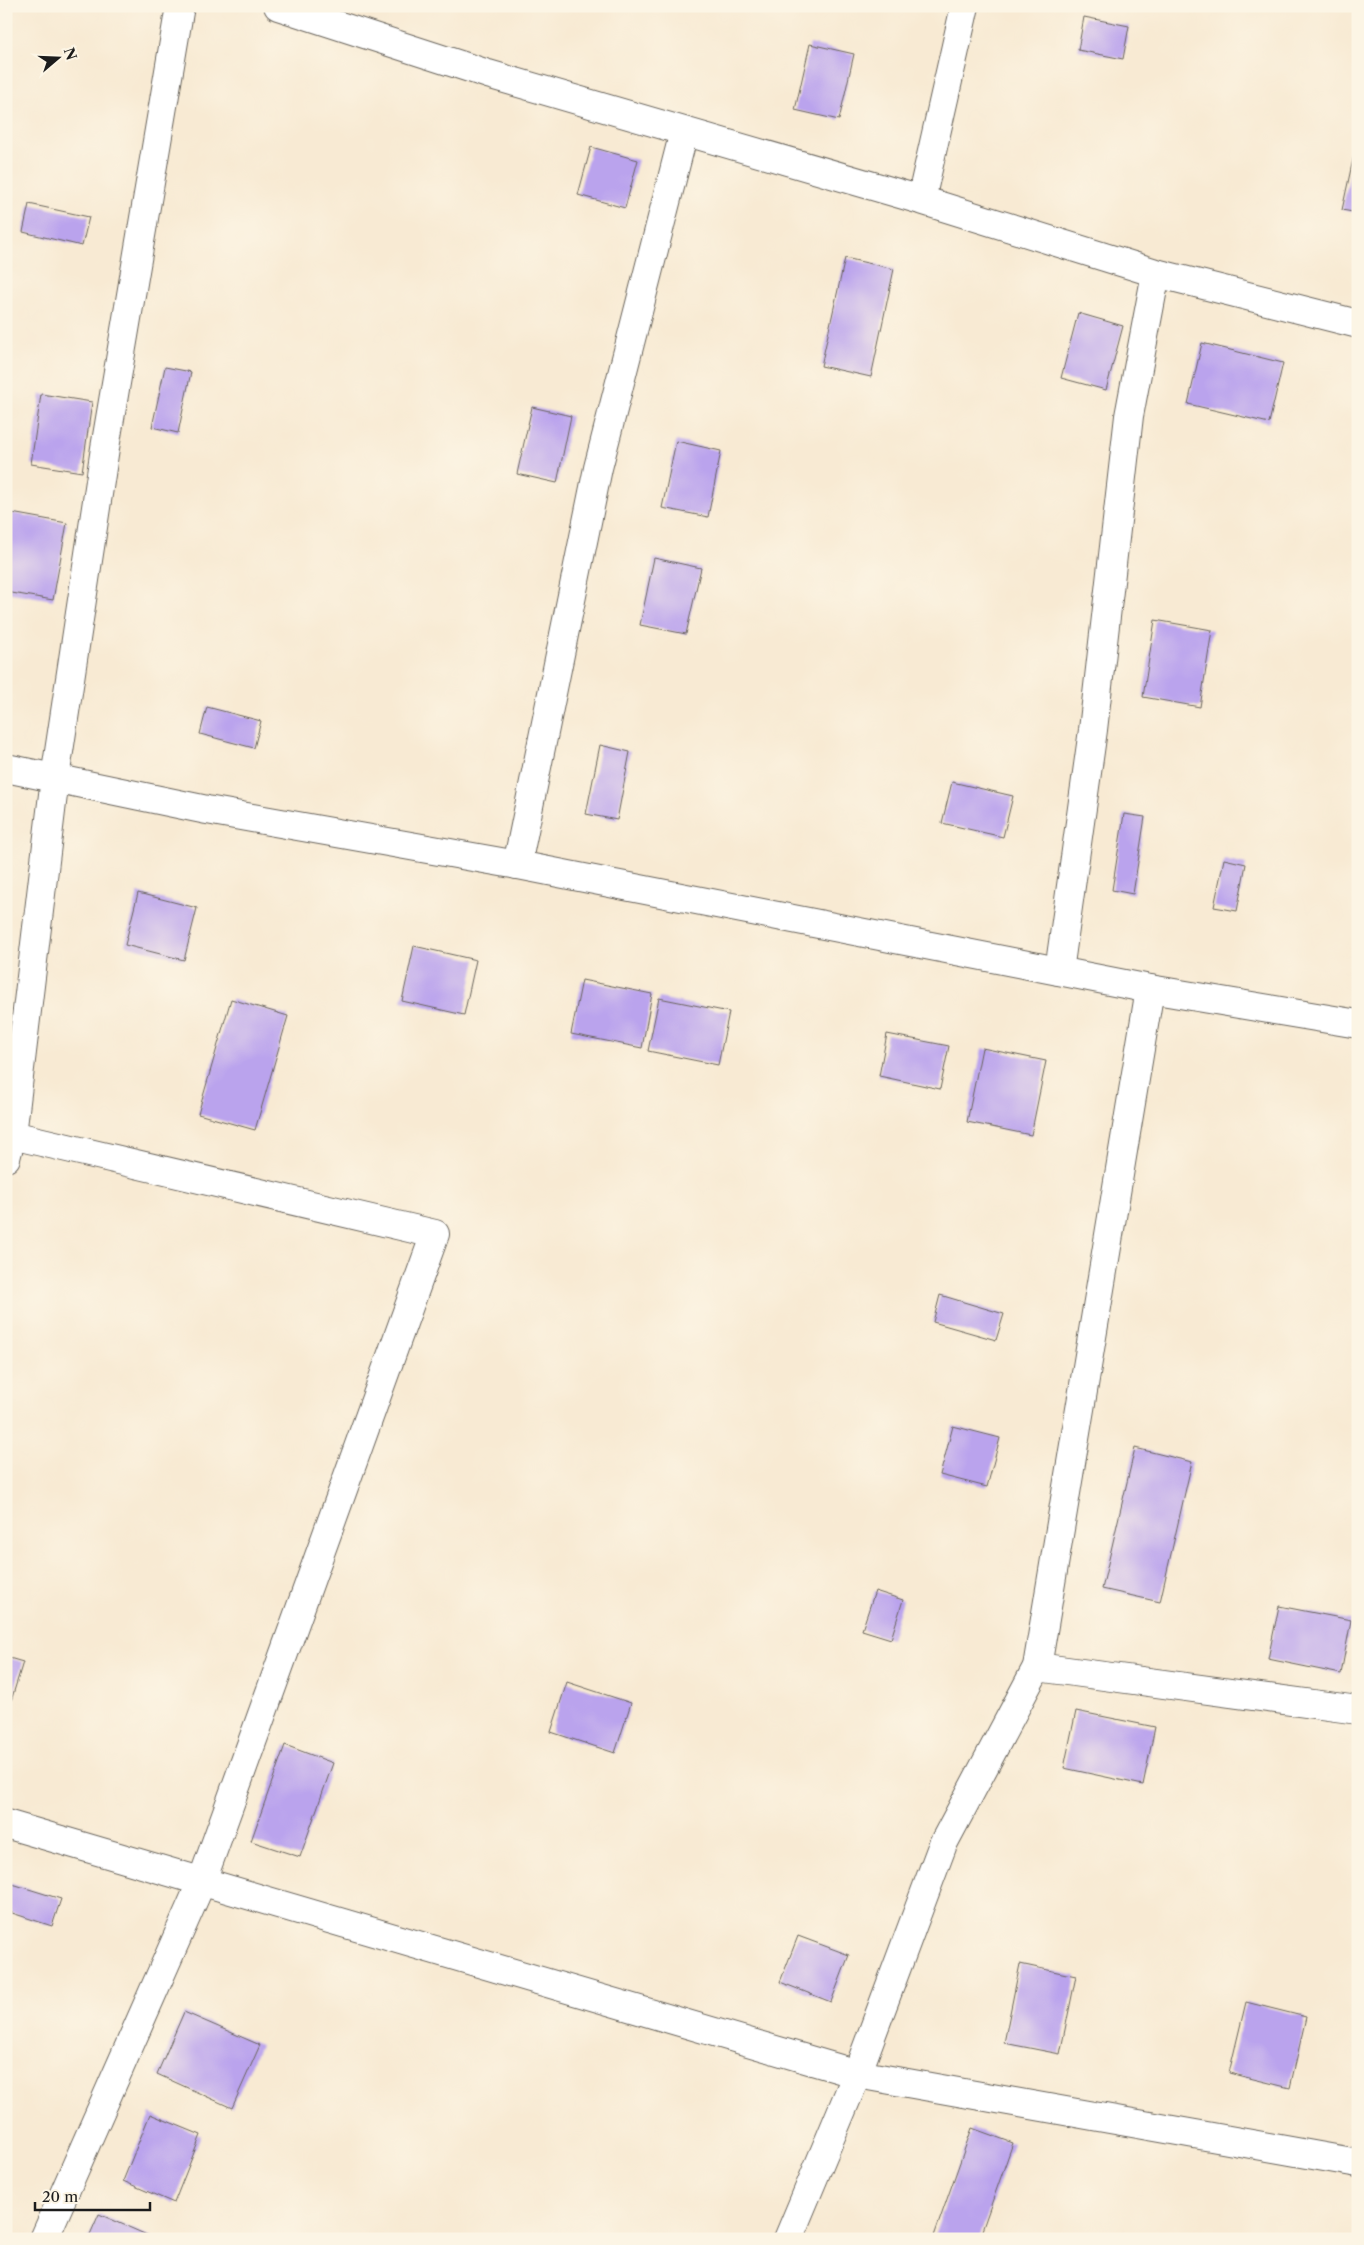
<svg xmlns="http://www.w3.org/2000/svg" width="1364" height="2245" font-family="'Libre Caslon Text',serif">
<rect width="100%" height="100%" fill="#fcf5e5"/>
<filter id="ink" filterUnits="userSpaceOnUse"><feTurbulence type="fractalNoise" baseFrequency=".02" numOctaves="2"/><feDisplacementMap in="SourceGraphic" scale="10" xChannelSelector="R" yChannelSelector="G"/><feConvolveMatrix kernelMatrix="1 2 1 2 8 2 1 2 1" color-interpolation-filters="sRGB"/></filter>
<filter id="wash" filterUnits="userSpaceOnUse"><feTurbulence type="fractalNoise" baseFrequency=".0096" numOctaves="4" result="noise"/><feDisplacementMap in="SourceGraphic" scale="20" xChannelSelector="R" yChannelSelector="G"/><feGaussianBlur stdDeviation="1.12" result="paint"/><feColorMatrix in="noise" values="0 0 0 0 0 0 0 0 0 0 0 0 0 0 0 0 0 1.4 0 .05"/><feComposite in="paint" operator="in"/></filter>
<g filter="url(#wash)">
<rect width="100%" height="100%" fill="#f8ead3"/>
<g id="blocks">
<!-- building -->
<g fill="#baa3ed">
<path d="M1084,17L1129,26L1123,59L1078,50Z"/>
<path d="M810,44L854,54L839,120L795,110Z"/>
<path d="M1357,141H1358V213L1342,210Z"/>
<path d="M591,147L638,160L625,208L578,195Z"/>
<path d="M29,204L89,217L82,246L23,232Z"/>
<path d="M845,258L894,269L871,377L821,366Z"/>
<path d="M1078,313L1123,326L1106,390L1061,378Z"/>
<path d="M1202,343L1283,363L1269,423L1188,404Z"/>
<path d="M165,367L191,372L178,433L152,427Z"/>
<path d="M41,394L92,402L82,472L31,464Z"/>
<path d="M532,407L571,416L557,483L517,474Z"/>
<path d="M676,441L721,451L708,517L662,508Z"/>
<path d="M6,512L67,523L53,600L6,592Z"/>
<path d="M654,558L701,568L686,634L640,625Z"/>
<path d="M1155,620L1212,630L1200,707L1143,697Z"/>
<path d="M207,707L261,721L254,748L200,734Z"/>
<path d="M600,745L630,752L617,820L586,814Z"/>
<path d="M952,782L1013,796L1003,837L942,823Z"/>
<path d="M1124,814L1145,817L1133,894L1112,890Z"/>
<path d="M1224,859L1246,864L1237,911L1214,907Z"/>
<path d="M138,893L197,908L184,960L125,945Z"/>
<path d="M414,946L476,960L464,1015L402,1001Z"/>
<path d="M582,980L652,994L642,1048L571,1034Z"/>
<path d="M659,998L729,1012L718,1065L648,1051Z"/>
<path d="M231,999L288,1016L255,1130L198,1114Z"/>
<path d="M887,1034L949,1046L940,1089L879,1076Z"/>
<path d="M982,1048L1046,1061L1031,1135L967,1122Z"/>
<path d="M940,1295L1004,1314L996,1340L933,1322Z"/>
<path d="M953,1426L1000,1438L987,1487L940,1475Z"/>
<path d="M1135,1448L1192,1462L1160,1602L1102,1589Z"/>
<path d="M875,1591L903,1600L891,1639L862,1630Z"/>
<path d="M1279,1606L1351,1620L1341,1674L1268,1659Z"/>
<path d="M6,1657L23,1662L7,1714H6Z"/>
<path d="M567,1682L631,1703L615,1753L551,1732Z"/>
<path d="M1076,1711L1155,1727L1143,1785L1064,1768Z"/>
<path d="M285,1745L333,1763L300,1857L251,1841Z"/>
<path d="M6,1882L61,1899L52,1926L6,1911Z"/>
<path d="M798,1936L849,1955L831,2002L780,1982Z"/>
<path d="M1020,1964L1076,1976L1060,2054L1004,2043Z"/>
<path d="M1246,2002L1306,2017L1290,2088L1229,2073Z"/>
<path d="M184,2012L260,2045L232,2108L157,2074Z"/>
<path d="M150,2114L201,2135L174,2203L123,2181Z"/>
<path d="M972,2128L1013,2143L979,2239H933Z"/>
<path d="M99,2214L156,2239H88Z"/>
</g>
</g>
</g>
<g filter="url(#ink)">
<use href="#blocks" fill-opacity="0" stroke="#69645c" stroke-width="1"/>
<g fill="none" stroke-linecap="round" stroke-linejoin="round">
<!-- minor casing -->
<g stroke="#69645c" stroke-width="30">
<g id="minor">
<path d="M278,6L488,74L921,200L1156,273"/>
<path d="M921,200L965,6"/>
<path d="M6,768L207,810L518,865L1150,989"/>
<path d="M517,865L598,468L684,132"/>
<path d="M1059,971L1093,730L1129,416L1156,273L1358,324"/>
<path d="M12,1135L435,1234L202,1881L44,2239"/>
<path d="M6,1158L12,1135L55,778L105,448L180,6"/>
<path d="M1037,1667L1358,1710"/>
<path d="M6,1824L857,2074L1358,2163"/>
<path d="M788,2239L857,2074L943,1844L1037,1667L1150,989L1358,1024"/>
</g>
</g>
<!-- minor -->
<use href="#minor" stroke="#fff" stroke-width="28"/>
</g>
</g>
<!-- margin -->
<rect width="1364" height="2245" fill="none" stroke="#fcf5e5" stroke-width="25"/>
<!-- north arrow -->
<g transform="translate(58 58) rotate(71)" stroke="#fcf5e5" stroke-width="4" paint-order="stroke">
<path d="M0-4L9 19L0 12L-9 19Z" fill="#1c1c1c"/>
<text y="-8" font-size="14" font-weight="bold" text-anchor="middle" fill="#1c1c1c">N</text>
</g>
<!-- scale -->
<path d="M35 2202v8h115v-8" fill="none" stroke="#1c1c1c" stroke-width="2.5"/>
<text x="42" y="2202" font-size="15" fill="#1c1c1c" stroke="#fcf5e5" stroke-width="4" paint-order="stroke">20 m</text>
</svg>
